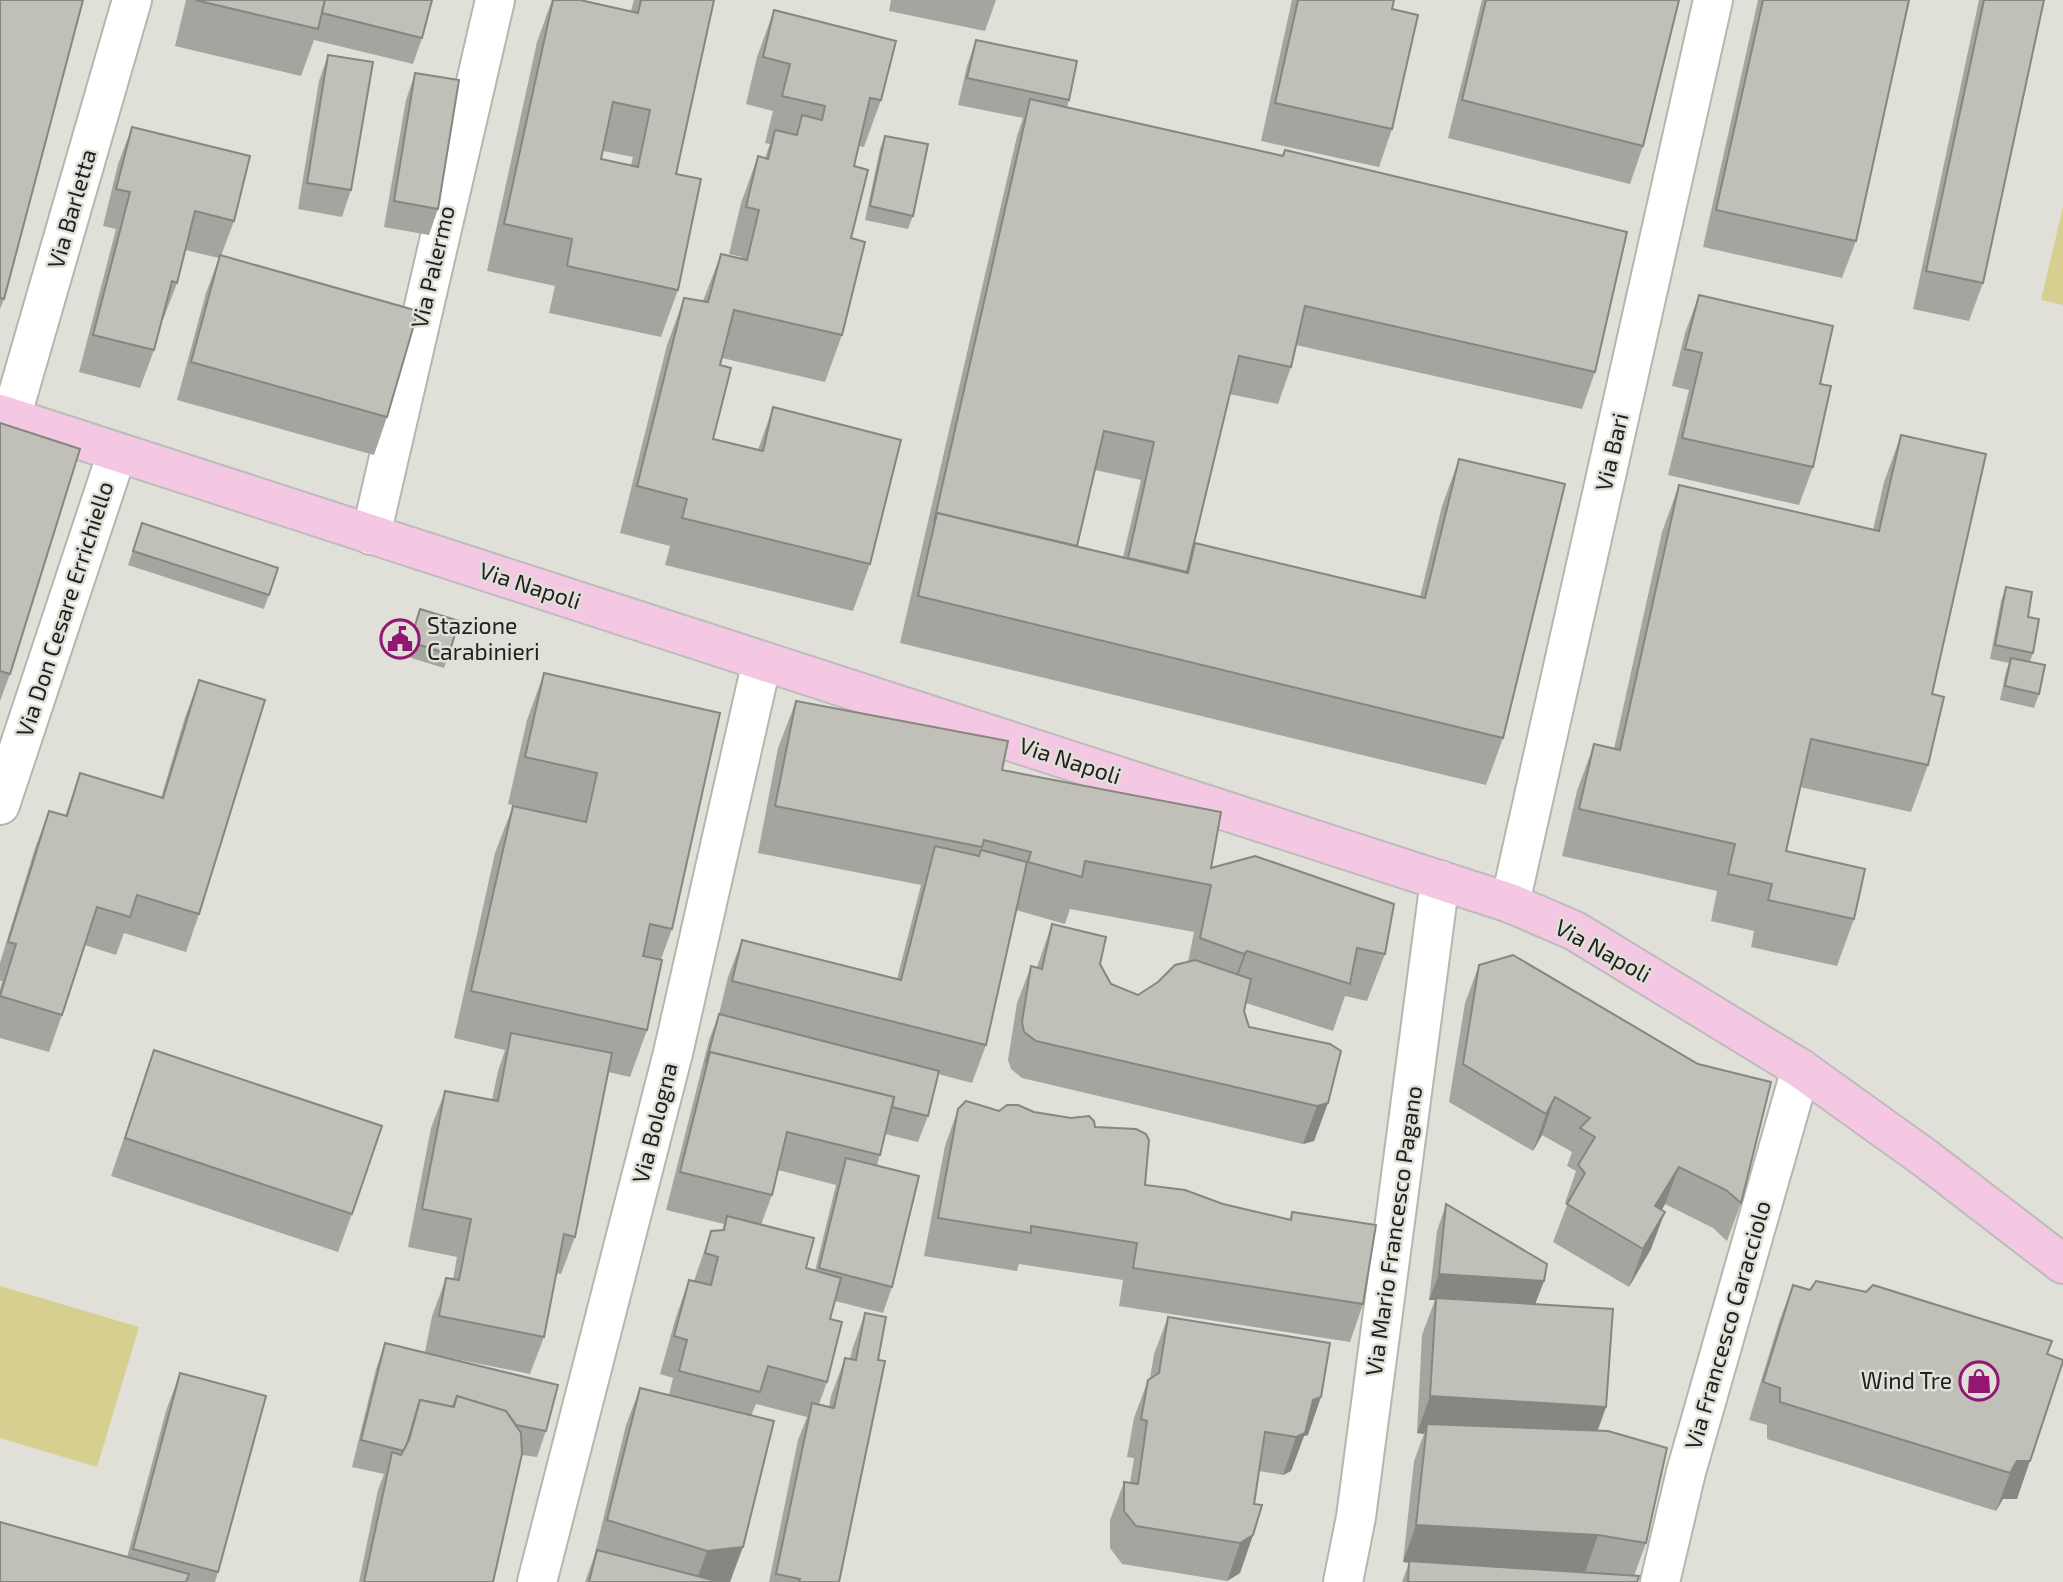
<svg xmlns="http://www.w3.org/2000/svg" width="2063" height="1582" font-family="'Exo 2',sans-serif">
<rect width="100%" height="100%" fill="#e0dfd8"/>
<!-- green -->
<g fill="#d6cf90">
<path d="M2063,207V305L2041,300Z"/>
<path d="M0,1286L139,1327L97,1467L0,1438Z"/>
</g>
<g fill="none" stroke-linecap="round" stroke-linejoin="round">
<!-- minor casing -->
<g stroke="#b6b5ae" stroke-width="42">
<g id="minor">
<path d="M11,418L132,0"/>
<path d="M371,535L495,0"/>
<path d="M0,805L117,453"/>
<path d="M1510,903L1713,0"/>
<path d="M537,1582L673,1053L762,661"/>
<path d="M1343,1582L1356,1517L1440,880"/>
<path d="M1660,1582L1686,1472L1801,1069"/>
</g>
</g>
<!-- major casing -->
<g stroke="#bdbcbc" stroke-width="42">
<path id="major" d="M0,414L1510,903L1575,931L1801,1069L1925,1158L2063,1264"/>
</g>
<!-- minor -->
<use href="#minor" stroke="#fff" stroke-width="38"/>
<!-- major -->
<use href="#major" stroke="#f4c7e3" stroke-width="38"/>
</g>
<!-- wall -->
<g fill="#a5a59f" fill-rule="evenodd">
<path d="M0,0L4,299L0,309Z"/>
<path d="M186,0H432L422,38L413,64L314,40L301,76L175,46Z"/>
<path d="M552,0H580L631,11L634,0H714L676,174L678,290L661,337L549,313L555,286L487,271L537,42ZM603,151L633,157L631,165L601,159Z"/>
<path d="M891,0H996L985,31L889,11Z"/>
<path d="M1292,0H1394L1392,9V129L1379,167L1261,141Z"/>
<path d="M1482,0H1679L1643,146L1630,184L1448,138Z"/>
<path d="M1758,0H1909L1856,241L1842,278L1703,247Z"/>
<path d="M1979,0H2044L1983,283L1969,321L1913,309Z"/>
<path d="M774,10L881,100L864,147L859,146L854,166L851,238L842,335L825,382L722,358L720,365L713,439L758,450L773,407L870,564L853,611L665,565L670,546L620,533L667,345L684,298L703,301L721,254L742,259V257L729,254L741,203L758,156L765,158L770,144L765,143L773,111L746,104L757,57Z"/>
<path d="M976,40L1069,100L1067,107L1282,155L1285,150L1595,372L1582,409L1296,345L1291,367L1278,404L1229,394L1193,550L1420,597L1442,506L1459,459L1503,738L1486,785L900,643L1017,136L1023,118L958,105L967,66ZM1095,470L1141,480L1123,557L1077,546Z"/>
<path d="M328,55L351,190L342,217L298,209L319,81Z"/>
<path d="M415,73L438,209L429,235L384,227L406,100Z"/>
<path d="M132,127L234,221L221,256L387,417L374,455L177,400L206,293L219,258L185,250L177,283L163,320H161L154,350L140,388L79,372L116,229L103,226L118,164Z"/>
<path d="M885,136L913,216L908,229L865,220L880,149Z"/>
<path d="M1699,295L1813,467L1799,505L1668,475L1689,390L1672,386L1685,333Z"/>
<path d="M0,423L10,674L0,701Z"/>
<path d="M1901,435L1932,694L1928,765L1911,812L1800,787L1786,851L1854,919L1837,966L1751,947L1754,931L1711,921L1717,891L1562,856L1577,791L1594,744L1614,749L1662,532L1679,485L1873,530L1884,482Z"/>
<path d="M142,523L278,568L264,609L128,565Z"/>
<path d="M2006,587L2028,617L2033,653L2030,662L2039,694L2034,708L2000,700L2006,671L2009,663L1990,659L2001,601Z"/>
<path d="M420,609L449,654L444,668L405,656Z"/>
<path d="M544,673L720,713L672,929L661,959L647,1030L630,1077L608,1072L575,1237L561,1274L556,1273L544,1337L530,1374L441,1356L546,1431L537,1457L522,1455L493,1582H359L378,1490L384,1474L352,1467L376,1369L385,1343L425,1352L432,1316L446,1278L453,1279L457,1257L408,1247L431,1128L445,1091L492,1100L498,1071L505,1050L454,1038L495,853L513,806L580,820L508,804L527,720Z"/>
<path d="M199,680V914L186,952L124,933L116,955L85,945L62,1015L49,1052L0,1038V989L2,981H0V963L35,848L49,811L65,816L80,773L161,798L185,717Z"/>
<path d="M796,701L1002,770L1211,868L1385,954L1367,1001L1345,996L1333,1031L1246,1003L1244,1011L1249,1027L1328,1103L1314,1141L1303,1144L1022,1078L1011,1069L1008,1060L1017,1003L1031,966L1037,967L1052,924L1100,964L1111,984L1138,995L1188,962L1194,932L1070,909L1065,924L1016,910L986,1045L972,1083L938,1074L928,1116L918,1142L885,1134L877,1166L892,1287L883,1313L835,1301L830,1319L827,1382L819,1404L829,1407L831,1396L845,1358L850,1359L852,1350L865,1313L878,1360L839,1582H769L798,1440L807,1417L756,1404L751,1416L730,1582H585L594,1557L626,1425L640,1388L669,1395L673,1378L660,1374L676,1317L689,1280L694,1281L711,1231L722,1230L724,1224L666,1210L709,1040L719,1014L728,977L742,940L897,979L921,885L758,853L778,748ZM778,1170L836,1185L815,1271L806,1268L761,1225L772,1195Z"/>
<path d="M1479,965L1741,1203L1727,1241L1713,1228L1665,1204L1662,1210L1651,1249L1629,1287L1553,1242L1567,1205L1565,1203L1576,1171L1567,1166L1572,1152L1542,1135L1533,1151L1449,1102L1465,1003Z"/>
<path d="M154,1050L352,1214L338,1252L111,1176Z"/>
<path d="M958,1109L1034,1112L1095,1127L1145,1185L1223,1204L1290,1219L1292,1212L1363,1304L1350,1342L1119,1306L1123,1280L1019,1264L1017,1271L924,1256L945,1146Z"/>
<path d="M1446,1204L1544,1281L1535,1304L1606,1407L1598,1430L1646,1543L1634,1576L1637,1582H1402L1409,1563L1403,1562L1414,1461L1424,1434L1417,1433L1422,1335L1435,1300H1429L1437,1231Z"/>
<path d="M1793,1285L2047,1354L2017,1499H2003L1996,1511L1767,1439V1425L1749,1420L1779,1322Z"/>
<path d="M1168,1317L1308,1435L1304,1436L1291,1471L1283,1475L1259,1471L1254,1504L1253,1535L1240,1573L1227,1581L1122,1564L1110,1548V1520L1124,1482L1130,1483L1134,1458L1127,1457L1134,1418L1148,1380L1150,1378L1154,1354Z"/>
<path d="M180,1373L218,1572L215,1582H0L127,1557L166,1411Z"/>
</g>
<!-- shaded-wall -->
<g fill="#868682">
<path d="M1247,951L1230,998L1227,1001L1244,954Z"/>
<path d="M1555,1097L1542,1135L1533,1151L1546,1114Z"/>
<path d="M1328,1103L1314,1141L1303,1144L1317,1106Z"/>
<path d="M1679,1167L1665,1204L1642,1244L1655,1206Z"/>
<path d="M1665,1212L1651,1249L1629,1287L1643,1249Z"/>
<path d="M1439,1274L1544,1281L1534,1307L1436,1298L1435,1300H1429Z"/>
<path d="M1430,1396L1606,1407L1592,1445L1427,1424L1424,1434L1417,1433Z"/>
<path d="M1321,1397L1308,1435L1304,1436L1291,1471L1283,1475L1296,1437L1313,1400Z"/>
<path d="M2017,1461H2030L2017,1499H2003L1996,1511L2010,1473Z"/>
<path d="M1416,1525L1598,1535L1585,1573L1403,1562Z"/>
<path d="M1253,1535L1240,1573L1227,1581L1240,1543Z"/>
<path d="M743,1547L730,1582H696L707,1551Z"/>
</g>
<!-- building -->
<g fill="#c0c0b9" stroke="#868682" stroke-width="2" fill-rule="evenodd">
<path d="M0,0H83L4,299L0,298Z"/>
<path d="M195,0H325L318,29Z"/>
<path d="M325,0H432L422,38L322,13Z"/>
<path d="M553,0H580L638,13L641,0H714L676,174L701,179L678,290L567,266L572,239L504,224ZM613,102L650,110L638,167L601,159Z"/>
<path d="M1298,0H1394L1392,9L1418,15L1392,129L1275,103Z"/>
<path d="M1486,0H1679L1643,146L1462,100Z"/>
<path d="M1763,0H1909L1856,241L1716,210Z"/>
<path d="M1984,0H2044L1983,283L1926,271Z"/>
<path d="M774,10L896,41L881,100L870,98L854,166L868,170L851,238L865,242L842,335L734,310L720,365L731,368L713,439L763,451L773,407L901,440L870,564L682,518L687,499L637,486L684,298L708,302L721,254L747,260L759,210L746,207L758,156L768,159L775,130L797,135L802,115L822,120L825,106L782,96L790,64L763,57Z"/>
<path d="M976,40L1077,61L1069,100L967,78Z"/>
<path d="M328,55L373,62L351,190L307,183Z"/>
<path d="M415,73L459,80L438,209L394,201Z"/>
<path d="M1030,99L1283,156L1285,150L1627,232L1595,372L1305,306L1291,367L1239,356L1187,572L1128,558L1154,442L1104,431L1077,546L937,513L934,522Z"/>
<path d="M132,127L250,156L234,221L195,211L177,283L172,281L154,350L93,335L130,192L116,189Z"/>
<path d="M885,136L928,144L913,216L870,206Z"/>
<path d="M220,255L418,311L387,417L191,362Z"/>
<path d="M1699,295L1833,326L1820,384L1831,386L1813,467L1682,438L1702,353L1685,349Z"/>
<path d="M0,423L80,449L10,674L0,671Z"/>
<path d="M1901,435L1986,454L1932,694L1944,697L1928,765L1811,739L1786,851L1865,869L1854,919L1768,900L1772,884L1728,874L1735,844L1579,809L1594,744L1620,750L1679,485L1879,531Z"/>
<path d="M1459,459L1565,484L1503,738L918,596L937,513L1188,573L1195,543L1425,598Z"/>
<path d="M142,523L278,568L269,595L133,551Z"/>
<path d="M2006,587L2032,592L2028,617L2039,619L2033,653L1995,645Z"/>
<path d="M420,609L459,621L449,654L410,642Z"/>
<path d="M2011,658L2045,665L2039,694L2005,686Z"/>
<path d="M544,673L720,713L672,929L650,924L643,956L662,960L647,1030L471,991L513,806L586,822L597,773L525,757Z"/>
<path d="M199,680L265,700L199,914L137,895L130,917L97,907L62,1015L0,996L16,944L8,942L49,811L67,816L80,773L163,798Z"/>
<path d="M796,701L1008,741L1002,770L1221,812L1211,868L1255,856L1394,904L1385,954L1357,948L1350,984L1247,951L1244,954L1200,938L1211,885L1085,861L1082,877L1028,862L1031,852L984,840L982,847L775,806Z"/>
<path d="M935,846L979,856L981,850L1027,862L986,1045L732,981L742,940L901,980Z"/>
<path d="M1052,924L1106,937L1100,964L1111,984L1138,995L1158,982L1175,965L1195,960L1251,979L1244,1011L1249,1027L1330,1044L1341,1051L1328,1103L1317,1106L1036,1041L1024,1032L1022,1022L1031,966L1042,969Z"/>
<path d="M1513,955L1698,1064L1771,1082L1741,1203L1726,1190L1679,1167L1655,1206L1665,1212L1643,1249L1567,1204L1585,1173L1578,1165L1595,1137L1580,1128L1590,1118L1555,1097L1546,1114L1463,1064L1479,965Z"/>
<path d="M719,1014L939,1071L928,1116L892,1107L894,1097L710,1052L706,1063Z"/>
<path d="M511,1033L612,1053L575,1237L564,1234L544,1337L439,1316L446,1278L459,1280L471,1219L422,1209L445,1091L498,1101Z"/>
<path d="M154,1050L382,1126L352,1214L125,1138Z"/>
<path d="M710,1052L894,1097L880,1155L787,1132L772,1195L680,1172Z"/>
<path d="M966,1101L999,1111L1007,1105H1018L1034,1112L1071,1118L1089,1116L1094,1121L1095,1127L1136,1129L1146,1134L1149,1140L1145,1185L1185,1190L1223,1204L1291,1220L1292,1212L1376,1225L1363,1304L1133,1268L1137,1243L1031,1226V1233L938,1218L958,1109Z"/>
<path d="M846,1158L919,1176L892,1287L819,1268Z"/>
<path d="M1446,1204L1547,1264L1544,1281L1439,1274Z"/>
<path d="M727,1216L814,1238L806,1268L841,1278L830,1319L842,1322L827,1382L768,1366L760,1392L679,1371L687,1340L674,1336L689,1280L711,1285L718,1257L705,1253L711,1231L724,1230Z"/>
<path d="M1816,1281L1866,1292L1873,1285L2052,1341L2047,1354L2063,1360V1361L2030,1461H2017L2010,1473L1780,1402V1388L1763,1382L1793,1285L1810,1290Z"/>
<path d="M1436,1298L1613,1309L1606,1407L1430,1396Z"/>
<path d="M865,1313L886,1317L878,1360L885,1361L839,1582H799L800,1579L776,1574L812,1403L834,1408L845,1358L856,1360Z"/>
<path d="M1168,1317L1330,1343L1321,1397L1313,1400L1305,1433L1296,1437L1265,1432L1254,1504L1262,1505L1253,1535L1240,1543L1136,1526L1124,1511V1482L1138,1484L1147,1421L1141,1419L1148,1380L1159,1373Z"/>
<path d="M385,1343L558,1385L546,1431L516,1425L506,1411L457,1396L453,1407L420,1400L407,1444L404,1451L361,1440Z"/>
<path d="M180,1373L266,1396L218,1572L133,1549Z"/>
<path d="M640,1388L774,1421L743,1547L707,1551L607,1520Z"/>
<path d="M457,1396L506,1411L521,1433L522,1454L493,1582H364L392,1452L401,1455L409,1440L420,1400L454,1407Z"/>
<path d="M1427,1424L1608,1431L1667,1448L1646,1543L1598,1535L1416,1525Z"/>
<path d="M0,1522L189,1574L186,1582H0Z"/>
<path d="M597,1550L720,1582H589Z"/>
<path d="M1409,1561L1639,1576L1637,1582H1408Z"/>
</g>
<!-- icons -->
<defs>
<g id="civic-ring" transform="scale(2.0125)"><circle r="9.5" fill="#e0dfd8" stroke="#921672" stroke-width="1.5"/><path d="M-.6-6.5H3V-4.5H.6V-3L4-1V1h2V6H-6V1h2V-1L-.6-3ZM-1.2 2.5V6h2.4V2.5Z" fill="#921672"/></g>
<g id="shop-ring" transform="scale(2.0125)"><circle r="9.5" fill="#e0dfd8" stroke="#921672" stroke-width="1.5"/><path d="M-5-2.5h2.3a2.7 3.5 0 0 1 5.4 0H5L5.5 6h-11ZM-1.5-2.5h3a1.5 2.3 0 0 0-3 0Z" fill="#921672"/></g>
</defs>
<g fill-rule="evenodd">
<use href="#civic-ring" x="400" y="639"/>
<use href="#shop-ring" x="1979" y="1381"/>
</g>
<g text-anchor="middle" stroke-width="5" stroke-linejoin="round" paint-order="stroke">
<!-- street labels -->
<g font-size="23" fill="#22211f" stroke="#e0dfd8">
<text transform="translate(72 209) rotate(-74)" y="8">Via Barletta</text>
<text transform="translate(433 267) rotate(-77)" y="8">Via Palermo</text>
<text transform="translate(1612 452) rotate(-77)" y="8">Via Bari</text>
<text transform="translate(530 586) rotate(18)" y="8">Via Napoli</text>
<text transform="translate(65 609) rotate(-72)" y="8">Via Don Cesare Errichiello</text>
<text transform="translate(1070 761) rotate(18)" y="8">Via Napoli</text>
<text transform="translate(1603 951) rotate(29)" y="8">Via Napoli</text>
<text transform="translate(655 1123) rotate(-76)" y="8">Via Bologna</text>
<text transform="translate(1394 1231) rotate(-82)" y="8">Via Mario Francesco Pagano</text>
<text transform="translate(1728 1325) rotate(-74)" y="8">Via Francesco Caracciolo</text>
</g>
<!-- poi labels -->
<g font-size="23" fill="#22211f" stroke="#e0dfd8" text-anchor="start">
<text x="427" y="634">Stazione<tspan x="427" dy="26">Carabinieri</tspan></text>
<text x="1952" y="1389" text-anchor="end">Wind Tre</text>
</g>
</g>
</svg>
